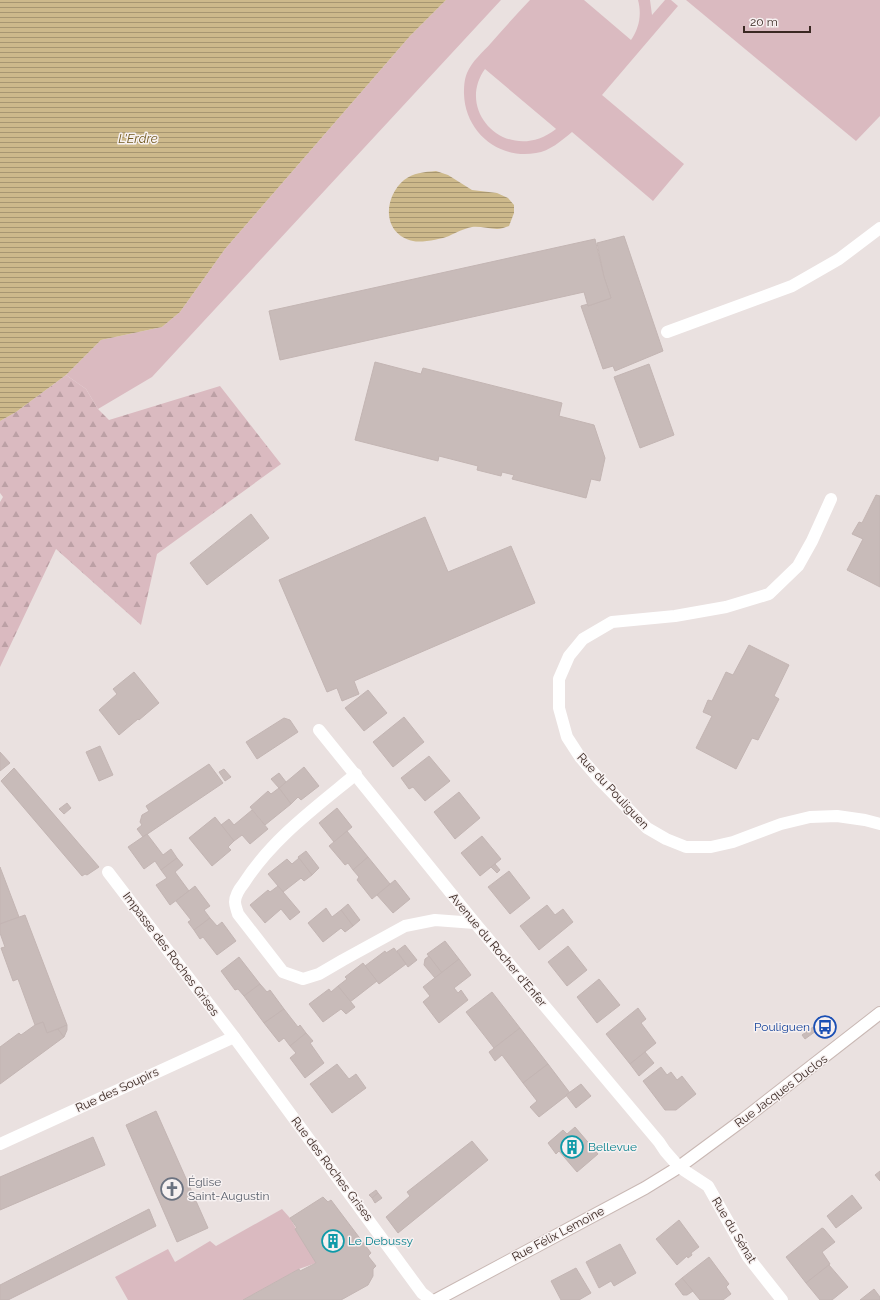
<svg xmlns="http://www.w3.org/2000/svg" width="880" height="1300" font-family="Raleway,sans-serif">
<defs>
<pattern id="forest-firs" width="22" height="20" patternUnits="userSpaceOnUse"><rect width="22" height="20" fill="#dabac0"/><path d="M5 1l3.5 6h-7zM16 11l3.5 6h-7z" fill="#bca0a5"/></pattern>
<pattern id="water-rules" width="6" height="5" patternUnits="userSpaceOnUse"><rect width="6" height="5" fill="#cdb98b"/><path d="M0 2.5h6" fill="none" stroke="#a79671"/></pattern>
</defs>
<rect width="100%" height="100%" fill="#eae1e0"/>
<!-- grass -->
<g fill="#dabac0" fill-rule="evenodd">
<path d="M446,0H501L152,377L98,409L86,389L66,375L101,340L162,327L180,312L225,249L410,36Z"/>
<path d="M530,0H584L631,40C639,28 642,15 638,0H650L652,15L665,0H671L678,6L602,95L684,164L653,201L572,132C561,141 550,151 536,153C499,160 465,132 464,94C464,88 464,80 467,73C472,61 483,52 491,43C504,28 517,14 530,0ZM485,69L555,128L556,129C509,166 454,112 485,69Z"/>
<path d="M686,0H880V116L856,141Z"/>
<path d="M282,1209L290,1218L316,1263L299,1269L243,1300H128L115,1277L168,1249L175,1262L210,1241L216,1246Z"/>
</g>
<!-- forest -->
<path fill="url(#forest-firs)" d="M66,375L86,389L98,409L109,420L220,386L281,464L157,554L141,625L56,549L0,667V502L3,497L0,493V421L16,412Z"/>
<!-- water -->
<g fill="url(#water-rules)">
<path d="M0,0H446L410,36L225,249L180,312L162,327L101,340L66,375L16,412L0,421Z"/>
<path d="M436,171L448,175L472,190L497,193L508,198L514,205V213L509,226C505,227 501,229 497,229C489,229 480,226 472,227C463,229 457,232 449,236C441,239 422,243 413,241C382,234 383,198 404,180C413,173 424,172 436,171Z"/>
</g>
<!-- building -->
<g fill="#c8bbb9" stroke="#c3b5b3">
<path d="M624,236L663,351L615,371L613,366L603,369L581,306L588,304V306L611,298L604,277L597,243Z"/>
<path d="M595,239L604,277L611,298L588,306L584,292L280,360L269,311Z"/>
<path d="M375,362L421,374L423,368L562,403L559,416L594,425L605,458L600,481L591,479L586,498L512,479L514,475L502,472L501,476L477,470L478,466L439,456L438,461L355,440Z"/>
<path d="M649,364L674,435L640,448L614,377Z"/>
<path d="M876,495L880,496V587L847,570L863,539L852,534L859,522L862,523Z"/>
<path d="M251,514L269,538L207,585L190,563Z"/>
<path d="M425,517L448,572L511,546L535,603L354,681L359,694L342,701L337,688L327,692L279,580Z"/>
<path d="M749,645L789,665L774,696L779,699L758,740L752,738L736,769L696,748L712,716L703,712L708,700L712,701L726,672L733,675Z"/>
<path d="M134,672L159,703L139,720L138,719L119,735L99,710L117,694L113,689Z"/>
<path d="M368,690L387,713L364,731L345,708Z"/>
<path d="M404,717L424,742L393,767L373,742Z"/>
<path d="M284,718L290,720L298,732L257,759L246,742Z"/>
<path d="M100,746L113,775L99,781L86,752Z"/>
<path d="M0,752L10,763L0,771Z"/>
<path d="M429,756L450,781L425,801L413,787L409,789L401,778Z"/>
<path d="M209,764L223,783L143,837L137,829L142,825L140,822L142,815L149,811L146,806Z"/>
<path d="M304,767L319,786L301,800L298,797L291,804L279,788Z"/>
<path d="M14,768L99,867L87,875L85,874L82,876L1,781Z"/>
<path d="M224,769L231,777L225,781L219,772Z"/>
<path d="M279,773L286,782L279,788L271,779Z"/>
<path d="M279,788L291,804L265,825L250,807L268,791L271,794Z"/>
<path d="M459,792L480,818L455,839L434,812Z"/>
<path d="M67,803L71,808L64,814L59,809Z"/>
<path d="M337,808L352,827L334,842L319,823Z"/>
<path d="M252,810L268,829L250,844L242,835L234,841L221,825L229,819L234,825Z"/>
<path d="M215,817L234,841L228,847L231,850L212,866L189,838Z"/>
<path d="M347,831L368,857L353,870L348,863L345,865L329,846Z"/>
<path d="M147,834L163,855L171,849L177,858L161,870L155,861L144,869L128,847Z"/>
<path d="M482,836L501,859L480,876L461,853Z"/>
<path d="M306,851L319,868L312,875L298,857Z"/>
<path d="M368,857L390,884L372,899L357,880L359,877L353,870Z"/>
<path d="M177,858L183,865L175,872L189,891L170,905L156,885L167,878L161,870Z"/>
<path d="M299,858L312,875L304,881L301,878L283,892L268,874L287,859L292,864Z"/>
<path d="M495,864L500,870L497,873L491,867Z"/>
<path d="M0,867L19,917L0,924Z"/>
<path d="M509,871L530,898L510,914L488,887Z"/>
<path d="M395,880L410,899L393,913L377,895Z"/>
<path d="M195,886L210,906L204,910L210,918L194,930L188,922L191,920L176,901Z"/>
<path d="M278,886L300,912L290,920L281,909L265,923L250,905L268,890L270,892Z"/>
<path d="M348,904L360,920L353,926L341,910Z"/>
<path d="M547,905L555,915L563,909L573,922L539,950L520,926Z"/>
<path d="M326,908L332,917L341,910L353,926L345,932L341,928L323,942L308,923Z"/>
<path d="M25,915L67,1025L47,1033L43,1022L35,1025L18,979L13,981L1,948L5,947L0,933V924Z"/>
<path d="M210,918L217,926L222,922L236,941L217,955L203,937L200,939L194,930Z"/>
<path d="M445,941L459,959L442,973L427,954Z"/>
<path d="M405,945L417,960L408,967L397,951Z"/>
<path d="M568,946L587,970L567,986L548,962Z"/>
<path d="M394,948L406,964L379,984L365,966L385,951L386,953Z"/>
<path d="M429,956L442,973L435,978L424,965L425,959Z"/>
<path d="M239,957L260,984L244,996L238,989L235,990L221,971Z"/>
<path d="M459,959L471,975L454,988L458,993L461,990L468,1000L439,1023L423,1002L430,996L423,987Z"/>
<path d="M363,963L377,981L350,1002L338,986L347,979L345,977Z"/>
<path d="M599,979L620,1005L597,1023L577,997Z"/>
<path d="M260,984L267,992L270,990L284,1009L264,1023L244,996Z"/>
<path d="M338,986L355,1007L346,1014L341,1009L323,1022L309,1004L329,989L331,992Z"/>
<path d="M492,992L520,1028L494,1048L466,1012Z"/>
<path d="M638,1008L646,1019L641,1023L656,1043L630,1064L606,1034Z"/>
<path d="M284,1009L298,1027L300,1025L306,1033L290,1046L284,1038L279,1042L264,1023Z"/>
<path d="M43,1022L47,1033L58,1029L64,1037L0,1084V1047L19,1033L21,1035L35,1025Z"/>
<path d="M67,1025V1030L64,1037L58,1029Z"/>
<path d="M813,1027L816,1031L805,1039L802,1035Z"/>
<path d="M520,1028L548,1064L523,1083L502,1055L495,1061L489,1052Z"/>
<path d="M306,1033L313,1041L310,1043L324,1063L305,1078L290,1058L296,1053L290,1046Z"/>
<path d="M645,1052L654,1063L639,1076L630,1064Z"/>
<path d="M337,1064L349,1079L356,1074L366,1088L332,1113L310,1084Z"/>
<path d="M548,1064L570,1093L539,1117L530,1107L537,1101L523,1083Z"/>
<path d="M661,1067L667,1075L671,1072L677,1080L682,1076L696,1094L676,1110H665L643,1081Z"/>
<path d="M581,1084L591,1096L576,1108L566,1095Z"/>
<path d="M156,1111L208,1228L177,1242L126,1125Z"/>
<path d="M575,1127L598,1154L577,1172L559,1151L556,1154L548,1143L563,1130L567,1134Z"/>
<path d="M93,1137L105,1165L0,1210V1177Z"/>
<path d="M472,1141L488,1160L398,1233L386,1217L410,1196L407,1192Z"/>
<path d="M880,1171V1181L875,1175Z"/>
<path d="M376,1190L378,1193L372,1198L369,1195Z"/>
<path d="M378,1193L382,1198L375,1203L372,1198Z"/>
<path d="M852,1195L862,1208L836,1228L827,1216Z"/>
<path d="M323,1197L328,1202L331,1200L371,1253L368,1256L376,1266L373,1269V1276L368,1285L341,1300H243L299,1269L300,1271L316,1263L295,1229L297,1228L290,1218Z"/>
<path d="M149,1209L156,1226L8,1300H0V1285Z"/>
<path d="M679,1220L699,1247L691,1253L692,1255L688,1258L687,1256L677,1265L656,1239Z"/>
<path d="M822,1228L824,1229L835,1242L822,1252L830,1264L806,1283L786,1257Z"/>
<path d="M620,1244L636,1273L614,1286L611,1281L599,1288L586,1262Z"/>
<path d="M709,1257L729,1284L726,1287L731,1294L723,1300H700L682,1278Z"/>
<path d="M829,1265L848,1287L832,1300H820L806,1283Z"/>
<path d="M576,1268L591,1293L579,1300H561L551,1281Z"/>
<path d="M682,1278L693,1291L687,1295H683L675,1284Z"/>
<path d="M874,1289L880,1297V1300H860Z"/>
</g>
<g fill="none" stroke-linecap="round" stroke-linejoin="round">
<!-- secondary casing -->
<g stroke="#c9b8b4" stroke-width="14">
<path id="secondary" d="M436,1300L645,1188L679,1167L744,1119L880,1013"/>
</g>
<!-- lane -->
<path stroke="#fff" stroke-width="12" d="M667,332L792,286L839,259L880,228"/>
<!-- street -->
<g stroke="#fff" stroke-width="12">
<path d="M831,499L812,541L798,566L769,594L726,607L675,616L612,622L583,639L569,656L559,679V708L567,737L580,757L600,780L647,828L666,839L686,847H711L733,842L781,824L810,817L837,816L865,820L880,824"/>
<path d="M319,730L475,923L659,1142L665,1151L679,1167L708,1186L748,1257L782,1300"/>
<path d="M356,774C316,807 272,839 244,883C240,888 235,895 235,902C235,906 237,910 238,914L283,972L303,979L319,974L343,960L405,926L435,920L475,923"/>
<path d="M108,872L234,1037L422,1293L431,1300"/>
<path d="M0,1144L234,1037"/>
</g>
<!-- secondary -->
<use href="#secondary" stroke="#fff" stroke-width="12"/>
</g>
<!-- icons -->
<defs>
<g id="bus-ring" transform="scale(1.15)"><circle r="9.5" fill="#f7f1f1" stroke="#1a4fb4" stroke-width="1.5"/><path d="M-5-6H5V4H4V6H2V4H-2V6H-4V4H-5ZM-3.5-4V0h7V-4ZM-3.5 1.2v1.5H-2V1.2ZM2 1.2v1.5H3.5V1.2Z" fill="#1a4fb4"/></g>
<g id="building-ring" transform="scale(1.15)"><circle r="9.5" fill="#f7f1f1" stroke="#0f9aa8" stroke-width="1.5"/><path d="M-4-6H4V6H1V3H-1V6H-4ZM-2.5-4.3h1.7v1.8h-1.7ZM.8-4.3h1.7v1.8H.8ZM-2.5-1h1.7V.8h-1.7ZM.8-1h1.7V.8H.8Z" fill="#0f9aa8"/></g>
<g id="church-ring" transform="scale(1.15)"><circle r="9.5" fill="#f7f1f1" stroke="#6b7280" stroke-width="1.5"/><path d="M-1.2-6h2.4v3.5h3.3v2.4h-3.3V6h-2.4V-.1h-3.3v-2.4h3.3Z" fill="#6b7280"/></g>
</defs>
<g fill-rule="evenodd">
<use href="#bus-ring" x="825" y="1027"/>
<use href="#building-ring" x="572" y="1147"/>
<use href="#church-ring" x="172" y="1189"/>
<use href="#building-ring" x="333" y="1241"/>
</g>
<g text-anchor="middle" stroke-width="3" stroke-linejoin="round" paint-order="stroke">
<!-- street labels -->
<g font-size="12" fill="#3a2822" stroke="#f7f1f1">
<text transform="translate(613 791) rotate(47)" y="4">Rue du Pouliguen</text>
<text transform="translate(498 950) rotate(50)" y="4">Avenue du Rocher d'Enfer</text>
<text transform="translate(171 954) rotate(53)" y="4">Impasse des Roches Grises</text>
<text transform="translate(117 1090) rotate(-25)" y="4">Rue des Soupirs</text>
<text transform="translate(781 1091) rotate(-37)" y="4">Rue Jacques Duclos</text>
<text transform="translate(332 1169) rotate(53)" y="4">Rue des Roches Grises</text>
<text transform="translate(734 1230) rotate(59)" y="4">Rue du Sénat</text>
<text transform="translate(558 1234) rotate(-28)" y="4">Rue Félix Lemoine</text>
</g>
<!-- transit labels -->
<g font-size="12" fill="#164399" stroke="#f7f1f1" text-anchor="end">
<text x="810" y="1031">Pouliguen</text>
</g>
<!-- culture labels -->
<g font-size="12" fill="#0d838f" stroke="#f7f1f1" text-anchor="start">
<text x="588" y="1151">Bellevue</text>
<text x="348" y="1245">Le Debussy</text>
</g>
<!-- worship labels -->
<g font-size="12" fill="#5b616d" stroke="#f7f1f1" text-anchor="start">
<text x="188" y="1186">Église<tspan x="188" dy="14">Saint-Augustin</tspan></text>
</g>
<!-- water labels -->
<g font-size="13" font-style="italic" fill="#725a20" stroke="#f7f1f1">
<text x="138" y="143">L'Erdre</text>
</g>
</g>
<!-- scale -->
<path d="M744 26v6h66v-6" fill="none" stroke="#3a2822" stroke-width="2"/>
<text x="750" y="26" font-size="12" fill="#3a2822" stroke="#f7f1f1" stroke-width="3" paint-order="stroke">20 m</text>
</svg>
